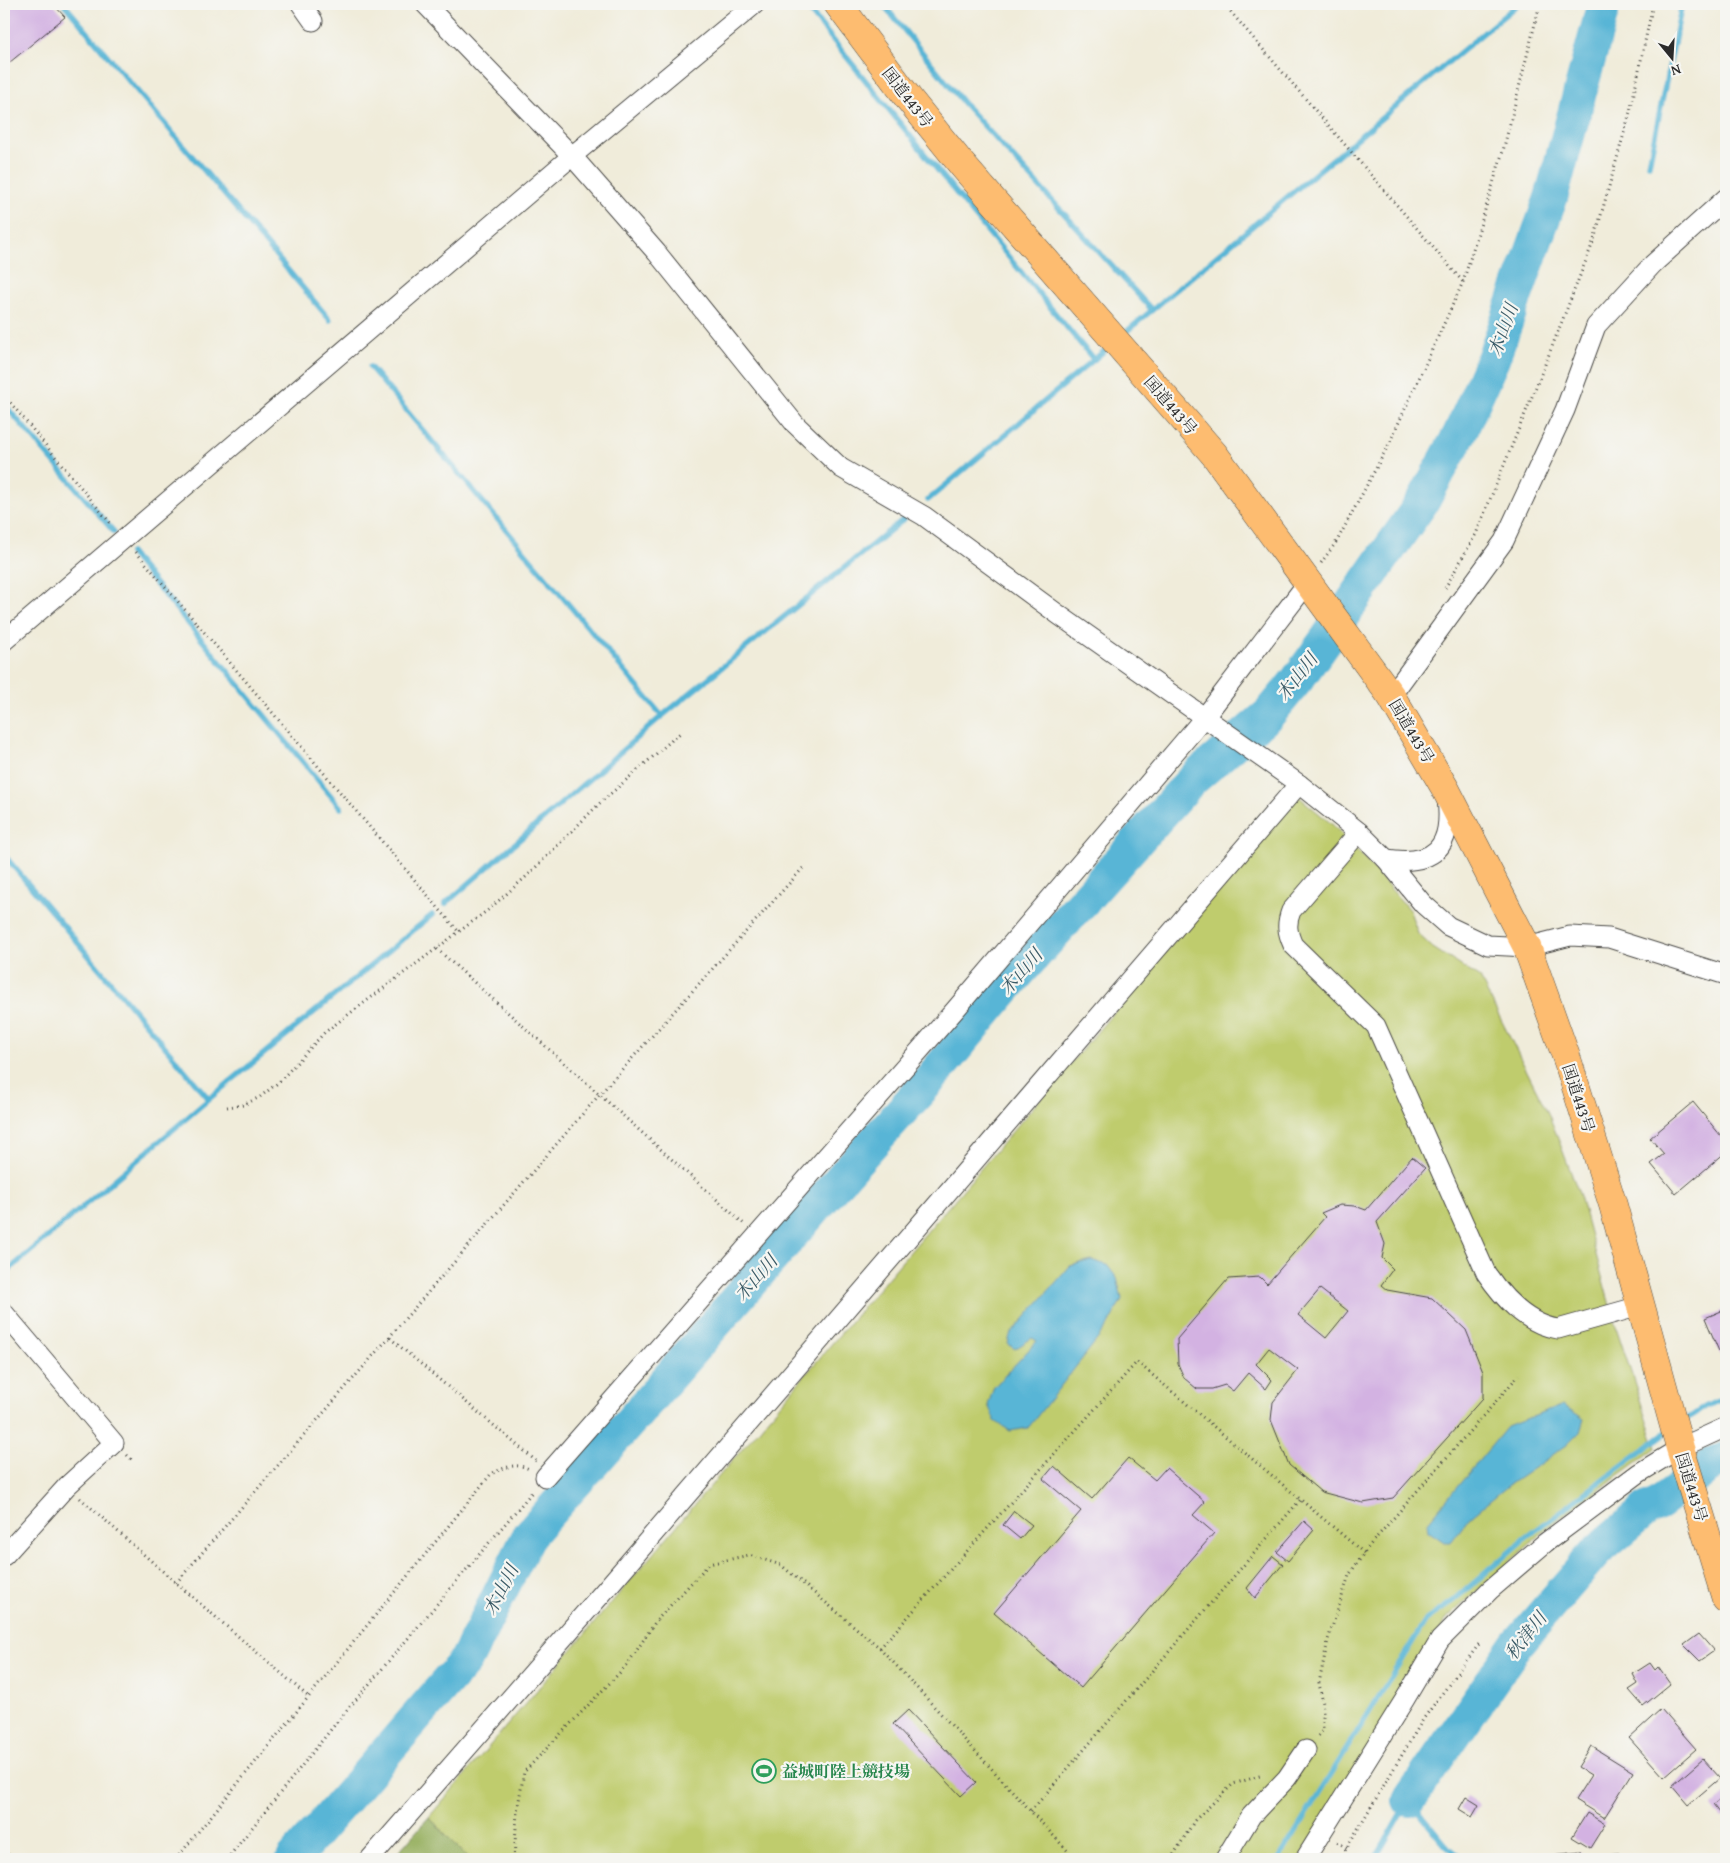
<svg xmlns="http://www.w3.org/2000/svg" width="1730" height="1863" font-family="'Gentium Book Plus','Noto Serif JP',serif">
<rect width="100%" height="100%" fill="#f6f6f2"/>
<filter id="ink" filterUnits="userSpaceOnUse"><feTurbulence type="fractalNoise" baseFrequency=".02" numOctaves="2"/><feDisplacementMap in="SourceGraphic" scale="10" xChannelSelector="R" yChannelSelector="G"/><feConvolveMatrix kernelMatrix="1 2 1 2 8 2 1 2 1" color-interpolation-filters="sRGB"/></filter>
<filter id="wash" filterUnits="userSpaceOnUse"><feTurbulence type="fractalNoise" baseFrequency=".0096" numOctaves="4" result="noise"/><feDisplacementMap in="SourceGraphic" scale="20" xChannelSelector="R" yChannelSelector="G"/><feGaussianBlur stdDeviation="1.12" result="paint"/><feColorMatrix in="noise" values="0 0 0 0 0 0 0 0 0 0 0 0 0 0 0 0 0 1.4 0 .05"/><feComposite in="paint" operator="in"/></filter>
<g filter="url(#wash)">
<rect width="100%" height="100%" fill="#f0ecda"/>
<!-- green -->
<path fill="#bfcc6d" stroke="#757c4c" d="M1298,796L1333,825L1366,860L1410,911L1418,934L1433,948L1480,978L1549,1115L1580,1196L1615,1324L1656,1448L1550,1526L1448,1617L1299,1859H469L429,1817Z"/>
<!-- forest -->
<path fill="#97b060" stroke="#616e46" d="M429,1817L469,1859H392Z"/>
<!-- water -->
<g fill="#58b5d6" stroke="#427080">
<path d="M1091,1260L1107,1265L1117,1278L1122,1299L1107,1327L1028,1428L1010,1431L995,1421L988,1405L994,1387L1037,1341L1032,1338L1015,1349L1008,1344L1010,1335L1070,1266Z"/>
<path d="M1563,1405L1584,1419L1580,1432L1567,1445L1509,1485L1470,1517L1451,1542H1444L1428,1531L1427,1523L1507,1427Z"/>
</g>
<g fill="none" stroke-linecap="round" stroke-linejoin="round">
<!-- stream -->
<g stroke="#58b5d6" stroke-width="5.5">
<path d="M64,4L330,320"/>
<path d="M804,4L973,214L1094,360"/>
<path d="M883,4L965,105L1152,310"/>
<path d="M1649,164L1682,4"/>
<path d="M1121,336L1518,4"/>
<path d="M370,367L662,716"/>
<path d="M4,404L114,532"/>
<path d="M928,500L1110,346"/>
<path d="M130,553L341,808"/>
<path d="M4,855L209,1099"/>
<path d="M445,904L662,716L904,519"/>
<path d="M4,1274L209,1099L432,915"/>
<path d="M1680,1424L1705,1407L1726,1397"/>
<path d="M1279,1859L1426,1620L1452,1602L1523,1540L1668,1431"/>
<path d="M1375,1859L1409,1800L1446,1845L1463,1859"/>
</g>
<!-- river -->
<g stroke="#58b5d6" stroke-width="34">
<path d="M1409,1800L1518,1643L1596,1552L1648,1508L1659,1503L1712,1464L1726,1459"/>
<path d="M293,1859L466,1660L529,1535L636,1415L849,1169L926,1084L1017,975L1192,780L1269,714L1297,680L1325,641L1423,501L1459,435L1493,359L1551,198L1604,4"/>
</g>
</g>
<g id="blocks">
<!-- building -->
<g fill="#d3b2e2" fill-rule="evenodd">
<path d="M4,4H53L65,17L4,67Z"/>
<path d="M1693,1102L1726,1142V1152L1676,1194L1651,1164L1664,1154L1650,1138Z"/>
<path d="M1412,1157L1425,1168L1377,1222L1385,1244L1382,1258L1393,1269L1381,1285L1387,1290L1432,1298L1466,1330L1483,1372V1398L1393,1498L1363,1503L1321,1492L1289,1465L1271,1420L1273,1402L1298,1370L1269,1348L1256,1364L1272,1380L1266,1389L1248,1373L1233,1391L1225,1385L1212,1389H1197L1184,1378L1178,1364L1177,1339L1228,1279L1260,1277L1267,1284L1325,1217L1321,1213L1340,1205L1355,1206L1366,1210ZM1320,1289L1348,1311L1326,1338L1298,1315Z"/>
<path d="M1726,1309V1368L1705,1318Z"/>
<path d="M1128,1458L1155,1480L1166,1468L1205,1502L1193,1515L1214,1533L1081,1688L994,1613L1081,1511L1043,1479L1054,1466L1092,1499Z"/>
<path d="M1014,1511L1032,1525L1020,1539L1003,1525Z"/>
<path d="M1304,1521L1314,1530L1288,1561L1277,1552Z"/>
<path d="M1273,1556L1283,1564L1255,1598L1247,1588Z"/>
<path d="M1699,1634L1714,1651L1700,1661L1684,1645Z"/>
<path d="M1650,1663L1655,1670L1658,1667L1670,1684L1643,1706L1629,1690L1638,1684L1633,1674Z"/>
<path d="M1661,1709L1696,1749L1664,1777L1629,1738Z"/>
<path d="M908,1710L976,1782L961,1796L893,1724Z"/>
<path d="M1591,1746L1633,1772L1604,1818L1575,1800L1591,1775L1578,1767Z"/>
<path d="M1703,1759L1720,1778L1688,1805L1672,1786Z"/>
<path d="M1726,1794V1816L1723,1818L1713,1805Z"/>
<path d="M1466,1797L1479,1805L1472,1817L1459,1809Z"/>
<path d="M1587,1813L1605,1824L1590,1848L1572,1837Z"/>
<path d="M1581,1852V1859H1541V1856Z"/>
<path d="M1620,1854V1859H1604L1603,1855Z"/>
</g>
</g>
</g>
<g filter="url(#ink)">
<use href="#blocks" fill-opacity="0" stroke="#494845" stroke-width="1"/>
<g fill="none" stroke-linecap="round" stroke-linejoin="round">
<!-- minor casing -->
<g stroke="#494845" stroke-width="21">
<g id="minor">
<path d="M301,4L313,21"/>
<path d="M425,4L572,156L657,253L795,424L841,468L924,516L1059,615L1299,784L1359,832L1386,859L1423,904L1448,926L1488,945L1527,947L1570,936L1609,938L1726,975"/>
<path d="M4,641L572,156L755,4"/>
<path d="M1391,696L1504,541L1565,410L1596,326L1653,264L1726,198"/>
<path d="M1359,832L1291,911C1286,924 1287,932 1293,945L1376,1026L1486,1273C1503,1298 1526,1324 1558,1329L1640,1306"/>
<path d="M1386,859C1434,866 1453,848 1447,799"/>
<path d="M4,1313L114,1443L67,1486L4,1556"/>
<path d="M545,1477L955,1010L1204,718L1308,582"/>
<path d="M370,1859L606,1589L1299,784"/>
<path d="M1225,1859L1251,1816L1287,1778L1306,1750"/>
<path d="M1305,1859L1405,1699L1440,1640L1490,1590L1545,1543L1639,1473L1680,1448L1726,1427"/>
</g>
</g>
<!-- highway casing -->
<g stroke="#494845" stroke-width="29">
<path id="highway" d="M838,4L909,99L963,166L1214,454L1391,696L1445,788L1527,947L1568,1062L1613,1205L1680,1448L1726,1599"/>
</g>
<!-- path -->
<g stroke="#494845" stroke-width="3" stroke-dasharray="1 4" stroke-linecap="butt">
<path d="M1224,4L1463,282"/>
<path d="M4,395L112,525"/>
<path d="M136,552L458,931"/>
<path d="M1321,563L1337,541L1389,444L1463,282L1503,151L1540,4"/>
<path d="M1445,588L1476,534L1544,367L1594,240L1630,112L1653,4"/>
<path d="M437,949L744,1224"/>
<path d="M227,1107L243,1105L260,1097L279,1082L325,1032L488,910L527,876L600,803L680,733"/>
<path d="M390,1338L536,1461"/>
<path d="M127,1455L133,1461"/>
<path d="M80,1498L176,1583L310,1698"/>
<path d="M176,1583L600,1094L803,868"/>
<path d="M880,1648L1137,1362L1364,1553"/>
<path d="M1318,1736L1323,1730V1704L1319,1683L1328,1640L1349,1575L1369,1546L1519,1375"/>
<path d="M1031,1811L1301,1499"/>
<path d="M1337,1842L1347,1848"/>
<path d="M4,1851L13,1859"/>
<path d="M176,1859L491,1474C503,1468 516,1462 529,1469"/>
<path d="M227,1859L337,1722L533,1491"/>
<path d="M514,1859L517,1812L524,1772L627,1665L656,1621L709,1564L749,1555L781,1565L880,1648L1075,1859"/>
<path d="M1171,1859L1195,1820L1233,1784L1263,1775"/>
<path d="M1340,1859L1424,1718L1479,1644"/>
</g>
<!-- minor -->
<use href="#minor" stroke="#fff" stroke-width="19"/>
<!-- highway -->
<use href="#highway" stroke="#fdbc70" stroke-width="28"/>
</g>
</g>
<!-- icons -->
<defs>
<g id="stadium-ring" transform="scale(1.25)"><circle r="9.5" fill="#f6f6f2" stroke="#2e9e5b" stroke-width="1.5"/><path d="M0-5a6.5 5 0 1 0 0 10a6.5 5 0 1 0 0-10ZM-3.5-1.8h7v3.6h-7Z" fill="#2e9e5b"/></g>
</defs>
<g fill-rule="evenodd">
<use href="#stadium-ring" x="764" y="1771"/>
</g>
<g text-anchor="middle" stroke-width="4.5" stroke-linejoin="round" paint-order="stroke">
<!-- street labels -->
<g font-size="16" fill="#2b2b2b" stroke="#f6f6f2">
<text transform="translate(908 97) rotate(52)" y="6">国道443号</text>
<text transform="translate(1171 405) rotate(49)" y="6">国道443号</text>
<text transform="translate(1412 731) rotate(59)" y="6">国道443号</text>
<text transform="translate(1579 1098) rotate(72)" y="6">国道443号</text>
<text transform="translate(1692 1487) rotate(73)" y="6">国道443号</text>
</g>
<!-- leisure labels -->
<g font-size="16" font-weight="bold" fill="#27864d" stroke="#f6f6f2" text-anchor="start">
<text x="782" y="1777">益城町陸上競技場</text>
</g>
<!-- water labels -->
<g font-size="18" font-style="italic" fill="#3b5b67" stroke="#f6f6f2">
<text transform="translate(1503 330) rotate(-70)" y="6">木山川</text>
<text transform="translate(1297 677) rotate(-52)" y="6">木山川</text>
<text transform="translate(1021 972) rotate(-49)" y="6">木山川</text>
<text transform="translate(756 1278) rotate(-49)" y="6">木山川</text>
<text transform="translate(501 1590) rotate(-63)" y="6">木山川</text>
<text transform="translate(1526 1636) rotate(-52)" y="6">秋津川</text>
</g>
</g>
<!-- margin -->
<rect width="1730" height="1863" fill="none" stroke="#f6f6f2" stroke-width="20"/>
<!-- north arrow -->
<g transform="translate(1672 58) rotate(162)" stroke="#f6f6f2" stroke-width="4" paint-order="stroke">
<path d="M0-4L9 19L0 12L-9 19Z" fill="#2b2b2b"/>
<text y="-8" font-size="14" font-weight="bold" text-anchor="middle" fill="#2b2b2b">N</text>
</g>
</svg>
